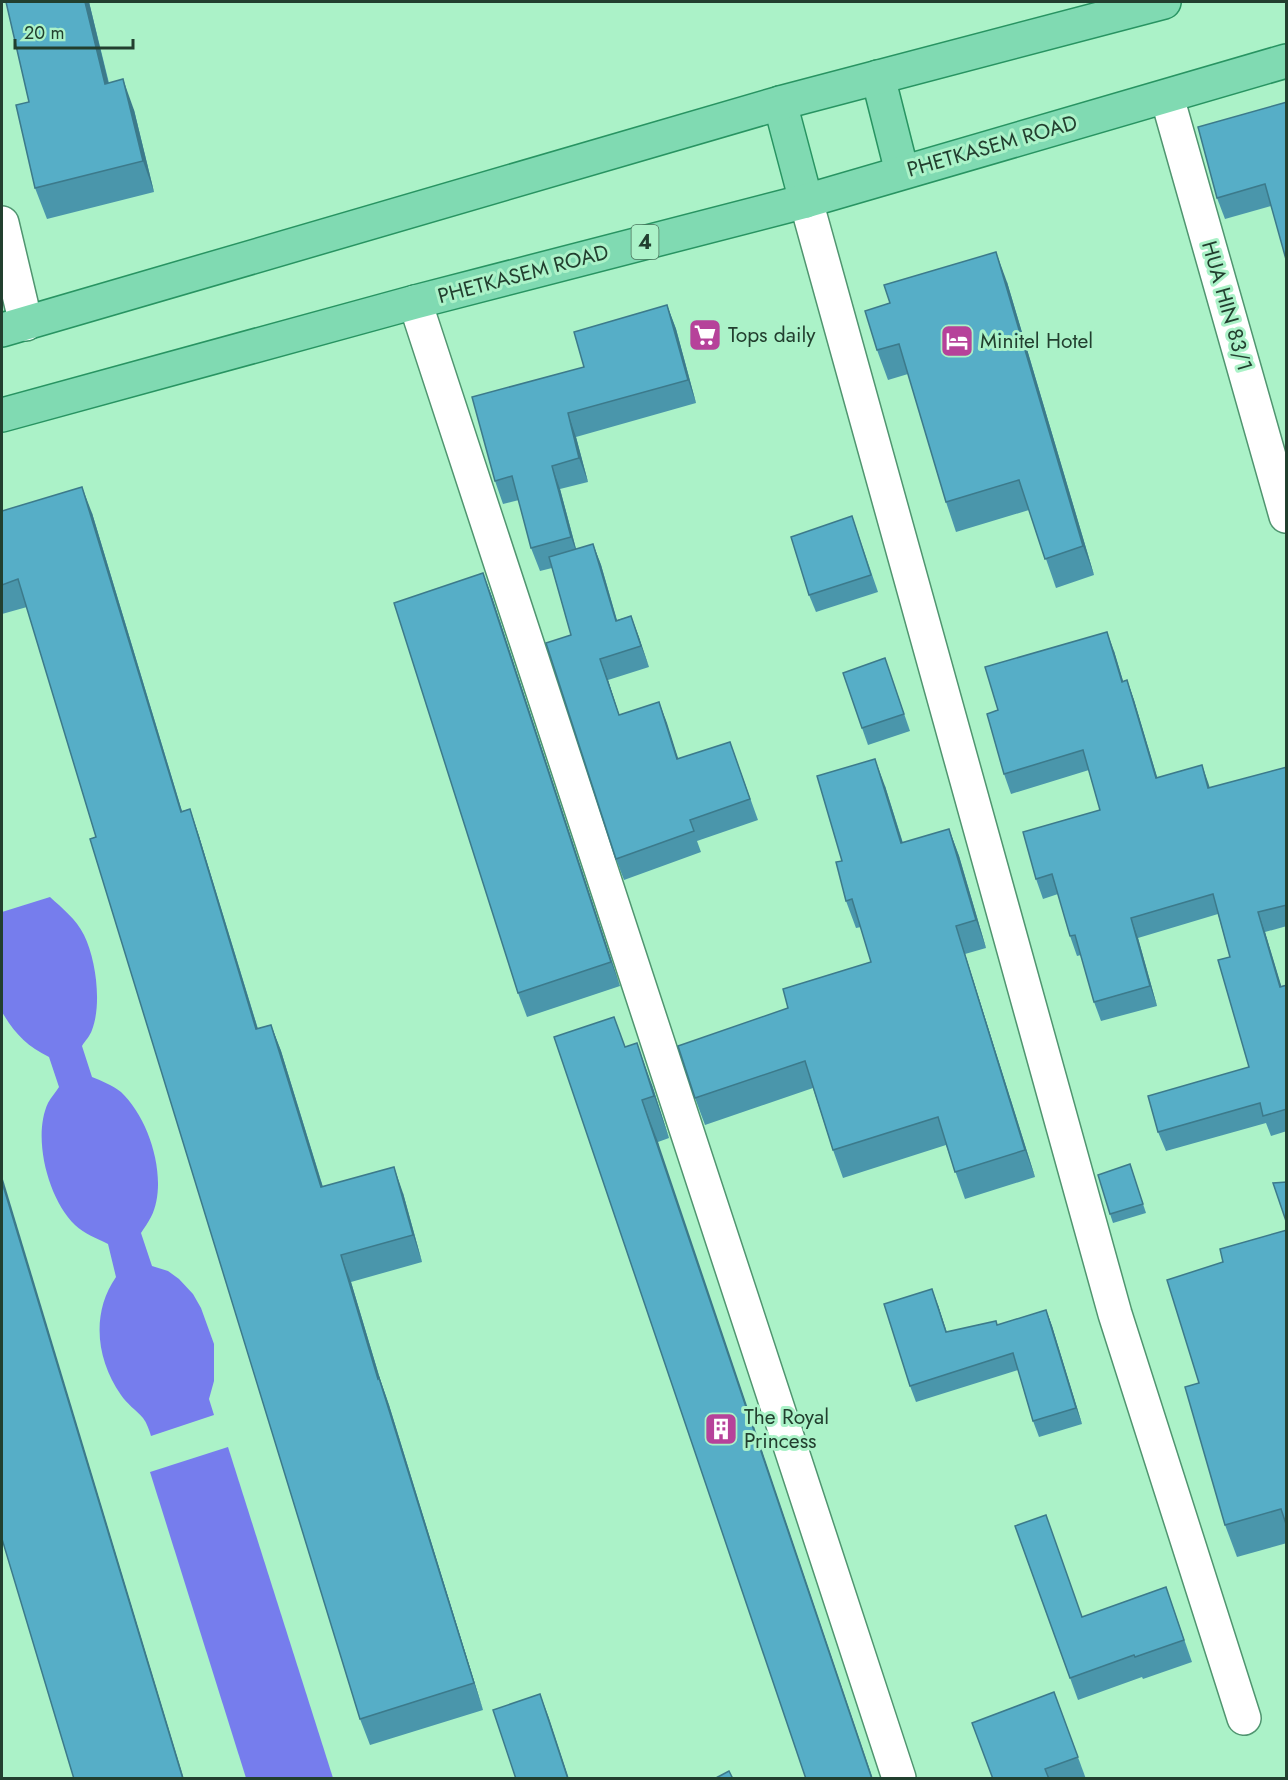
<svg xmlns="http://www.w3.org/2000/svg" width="1288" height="1780" font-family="Jost,sans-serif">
<rect width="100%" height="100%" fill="#abf2c8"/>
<!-- water -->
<g fill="#767ded">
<path d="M50,897C62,908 76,919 84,935C96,959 102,1004 92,1030C90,1036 85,1041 82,1046L92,1077C102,1081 112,1085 121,1092C150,1119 169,1181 151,1217C148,1223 144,1228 141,1233L152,1266L168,1271L179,1279L193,1294L201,1308L214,1344V1381L209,1399L214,1415L151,1436C149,1430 147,1423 143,1418C136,1410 127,1404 121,1395C96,1359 91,1313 116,1277L108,1244C96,1238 85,1234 75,1225C48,1199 32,1137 48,1103C51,1097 56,1092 59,1087L49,1057C27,1046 15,1034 2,1012V912Z"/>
<path d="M228,1447L333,1778H246L150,1472Z"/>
</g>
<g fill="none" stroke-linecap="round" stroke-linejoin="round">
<!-- street casing -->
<g stroke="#509570" stroke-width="36">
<g id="street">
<path d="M1167,97L1286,516"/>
<path d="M806,201L1115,1314L1244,1718"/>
<path d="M2,223L26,324"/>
<path d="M415,302L899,1778"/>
</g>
</g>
<!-- primary casing -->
<g stroke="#289462" stroke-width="36">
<g id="primary">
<path d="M878,77L902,172"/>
<path d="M780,103L806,201"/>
<path d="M2,330L780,103L1164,2"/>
<path d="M2,415L415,302L806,201L1286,61"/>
</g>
</g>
<!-- street -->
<use href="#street" stroke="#fff" stroke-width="33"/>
<!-- primary -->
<use href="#primary" stroke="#80dab2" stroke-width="33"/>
</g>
<!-- wall -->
<g fill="#4a96ab">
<path d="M6,2H89L109,83L134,110L154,192L47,219L35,188L29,102Z"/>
<path d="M1287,102L1271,206L1225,219L1217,198Z"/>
<path d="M1007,282L1094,575L1056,588L1029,510L956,532L946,502L908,374L888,380L877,350Z"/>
<path d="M667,305L676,329L696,403L576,437L588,482L560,489L576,549L593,544L601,565L617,620L631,616L649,667L608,680L619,715L659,702L678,759L730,742L758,820L697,841L701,852L624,880L616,859L571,635L552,568L540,571L531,548L519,500L503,504L495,481L584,367Z"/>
<path d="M2,511L92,513L182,811L190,809L199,836L258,1029L271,1025L281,1051L323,1187L403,1193L422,1262L351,1282L380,1379L389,1405L483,1710L370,1745L360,1719L27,607L2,614Z"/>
<path d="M852,516L878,592L816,612L809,595Z"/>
<path d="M483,573L492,597L620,986L527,1017L518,993Z"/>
<path d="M1114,651L1123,681L1127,680L1134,700L1157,777L1210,788L1287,767V926L1265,932L1281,986L1287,985V1131L1271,1136L1266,1123L1166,1151L1158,1132L1249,1067L1230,957L1218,914L1138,938L1157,1006L1101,1021L1094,1002L1081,955L1077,956L1070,936L1058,894L1043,899L1036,879L1100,810L1089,770L1011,794L1004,774L998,710Z"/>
<path d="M885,658L910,731L868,745L862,728Z"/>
<path d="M885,786L903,843L949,829L959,856L986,948L965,954L1035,1177L965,1199L946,1145L843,1178L833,1150L813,1088L705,1125L695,1098L788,1008L871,962L861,927L856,928L846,901L842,861Z"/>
<path d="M625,1047L652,1085L669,1138L658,1142L806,1779Z"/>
<path d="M1130,1164L1146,1213L1113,1223L1110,1214Z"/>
<path d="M1287,1230V1543L1237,1557L1225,1525L1199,1383L1223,1262Z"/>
<path d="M938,1305L946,1332L997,1325L1046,1310L1052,1326L1082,1424L1039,1437L1033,1421L1018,1370L916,1402L910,1386Z"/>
<path d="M1015,1526L1083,1617L1166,1587L1192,1662L1143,1679L1142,1677L1078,1700Z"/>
<path d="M1054,1692L1086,1779H993Z"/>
</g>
<!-- shaded-wall -->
<g fill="#3c7a8b">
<path d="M85,2H89L116,115L105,84Z"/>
<path d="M123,79L134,110L154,192L143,161Z"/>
<path d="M996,252L1007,282L1094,575L1083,546Z"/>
<path d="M667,305L676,329L696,403L688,380Z"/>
<path d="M568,413L576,437L588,482L579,458Z"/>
<path d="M552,466L560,489L579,560L571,537Z"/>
<path d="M82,487L92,513L190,838L181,812Z"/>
<path d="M593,544L601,565L623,642L616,621Z"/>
<path d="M483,573L492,597L620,986L611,962Z"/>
<path d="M631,616L639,637L649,667L641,646Z"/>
<path d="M1107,632L1114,651L1129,701L1122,682Z"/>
<path d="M600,659L608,680L626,736L619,715Z"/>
<path d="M1127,680L1134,700L1163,797L1156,778Z"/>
<path d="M659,702L667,723L685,780L677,759Z"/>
<path d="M875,759L885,786L911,870L901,843Z"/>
<path d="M1202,765L1209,785L1215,808L1208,788Z"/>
<path d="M190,809L199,836L266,1056L256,1029Z"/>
<path d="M949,829L959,856L986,948L976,920Z"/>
<path d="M1258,912L1265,932L1287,1005L1280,987Z"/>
<path d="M1131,918L1138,938L1157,1006L1150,986Z"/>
<path d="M956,926L965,954L1035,1177L1025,1150Z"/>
<path d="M271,1025L281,1051L331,1214L321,1187Z"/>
<path d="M637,1043L652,1085L669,1138L654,1096Z"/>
<path d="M642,1100L658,1142L873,1779H872Z"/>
<path d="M394,1167L403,1193L422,1262L413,1235Z"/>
<path d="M2,1176L184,1779H183L2,1182Z"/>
<path d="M341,1255L351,1282L380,1379L389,1405L483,1710L474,1683L378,1379Z"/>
<path d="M932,1289L938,1305L952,1348L946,1332Z"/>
<path d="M1046,1310L1052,1326L1082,1424L1076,1408Z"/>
<path d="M540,1694L549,1718L569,1779H568Z"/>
</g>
<!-- building -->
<g fill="#56aec7" stroke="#3c7a8b" stroke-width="1.5">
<path d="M6,2H85L105,84L123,79L143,161L35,188L16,105L29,102Z"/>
<path d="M1287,102V263L1265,184L1217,198L1198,127Z"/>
<path d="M996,252L1083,546L1045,559L1019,480L946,502L899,344L877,350L865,311L890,303L884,285Z"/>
<path d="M667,305L688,380L568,413L579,458L552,466L571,537L531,548L512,476L495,481L472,397L584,367L574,332Z"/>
<path d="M82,487L181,812L190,809L256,1029L271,1025L321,1187L394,1167L413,1235L341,1255L378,1379L379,1378L474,1683L360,1719L90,839L96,837L18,579L2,585V511Z"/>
<path d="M852,516L871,575L809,595L791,537Z"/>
<path d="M593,544L616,621L631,616L641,646L600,659L619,715L659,702L677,759L730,742L750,799L690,820L694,831L616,859L546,643L571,635L549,557Z"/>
<path d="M483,573L611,962L518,993L394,603Z"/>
<path d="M1107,632L1122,682L1127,680L1156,778L1202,765L1208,788L1287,767V905L1258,912L1280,987L1287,985V1109L1263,1116L1260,1103L1158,1132L1148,1096L1249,1067L1218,960L1230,957L1213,894L1131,918L1150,986L1094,1002L1075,935L1070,936L1052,874L1036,879L1023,832L1100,810L1083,750L1004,774L987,714L998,710L985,667Z"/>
<path d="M885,658L904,714L862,728L843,673Z"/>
<path d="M875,759L901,843L949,829L976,920L956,926L1025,1150L955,1172L938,1117L833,1150L805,1061L695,1098L678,1046L788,1008L783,989L871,962L852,899L846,901L836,862L842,861L817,776Z"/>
<path d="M614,1017L625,1047L637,1043L654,1096L642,1100L872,1779H806L554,1037Z"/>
<path d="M1130,1164L1143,1204L1110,1214L1098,1175Z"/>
<path d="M2,1182L183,1779H74L2,1539Z"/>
<path d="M1287,1182V1224L1273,1183Z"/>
<path d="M1287,1230V1527L1281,1509L1225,1525L1185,1387L1199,1383L1167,1280L1223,1262L1220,1249Z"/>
<path d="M932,1289L946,1332L996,1321L997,1325L1046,1310L1076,1408L1033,1421L1013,1353L910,1386L884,1304Z"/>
<path d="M1046,1515L1082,1617L1166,1587L1184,1640L1135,1657L1134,1655L1070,1678L1015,1526Z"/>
<path d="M1054,1692L1078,1757L1045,1769L1049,1779H993L972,1723Z"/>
<path d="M540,1694L568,1779H516L493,1710Z"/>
<path d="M729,1771L733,1779H714Z"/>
</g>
<!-- icons -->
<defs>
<g id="supermarket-square" transform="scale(1.725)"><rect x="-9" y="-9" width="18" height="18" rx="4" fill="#b6429a" stroke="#abf2c8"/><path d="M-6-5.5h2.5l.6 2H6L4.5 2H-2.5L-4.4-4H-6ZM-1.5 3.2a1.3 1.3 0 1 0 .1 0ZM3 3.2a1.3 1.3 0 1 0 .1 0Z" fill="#fff"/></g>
<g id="hotel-square" transform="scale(1.725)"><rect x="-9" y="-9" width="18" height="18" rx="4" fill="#b6429a" stroke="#abf2c8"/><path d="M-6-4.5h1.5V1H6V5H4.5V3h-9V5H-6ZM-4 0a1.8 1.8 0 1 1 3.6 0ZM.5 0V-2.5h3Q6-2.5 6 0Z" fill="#fff"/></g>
<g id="building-square" transform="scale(1.725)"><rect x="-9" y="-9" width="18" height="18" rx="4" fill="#b6429a" stroke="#abf2c8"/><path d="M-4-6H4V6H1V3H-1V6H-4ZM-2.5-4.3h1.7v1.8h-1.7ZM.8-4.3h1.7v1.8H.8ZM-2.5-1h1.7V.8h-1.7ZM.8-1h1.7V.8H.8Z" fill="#fff"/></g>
</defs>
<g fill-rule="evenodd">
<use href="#supermarket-square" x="705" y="335"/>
<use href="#hotel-square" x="957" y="341"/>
<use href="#building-square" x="721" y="1429"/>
</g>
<g text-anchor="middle" stroke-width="6" stroke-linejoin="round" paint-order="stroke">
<!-- shield labels -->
<rect fill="#abf2c8" stroke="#4b755d" stroke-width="1.5" x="631.5" y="225" width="27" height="34" rx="4.5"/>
<g font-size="20" font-weight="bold" fill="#223f2f">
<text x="645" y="249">4</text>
</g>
<!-- street labels -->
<g font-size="21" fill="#223f2f" stroke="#abf2c8">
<text transform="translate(992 146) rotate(-16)" y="7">PHETKASEM ROAD</text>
<text transform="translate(523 274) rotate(-15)" y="7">PHETKASEM ROAD</text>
<text transform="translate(1227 306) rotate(74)" y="7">HUA HIN 83/1</text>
</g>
<!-- poi labels -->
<g font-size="21" fill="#223f2f" stroke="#abf2c8" text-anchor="start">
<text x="728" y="342">Tops daily</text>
<text x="980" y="348">Minitel Hotel</text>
<text x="744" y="1424">The Royal<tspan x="744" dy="24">Princess</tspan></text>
</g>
</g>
<!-- border -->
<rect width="1288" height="1780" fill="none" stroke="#223f2f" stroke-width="6"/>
<!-- scale -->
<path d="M15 39v9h118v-9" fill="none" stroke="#223f2f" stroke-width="3"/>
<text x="24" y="39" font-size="18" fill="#223f2f" stroke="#abf2c8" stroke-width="4.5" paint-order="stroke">20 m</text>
</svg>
